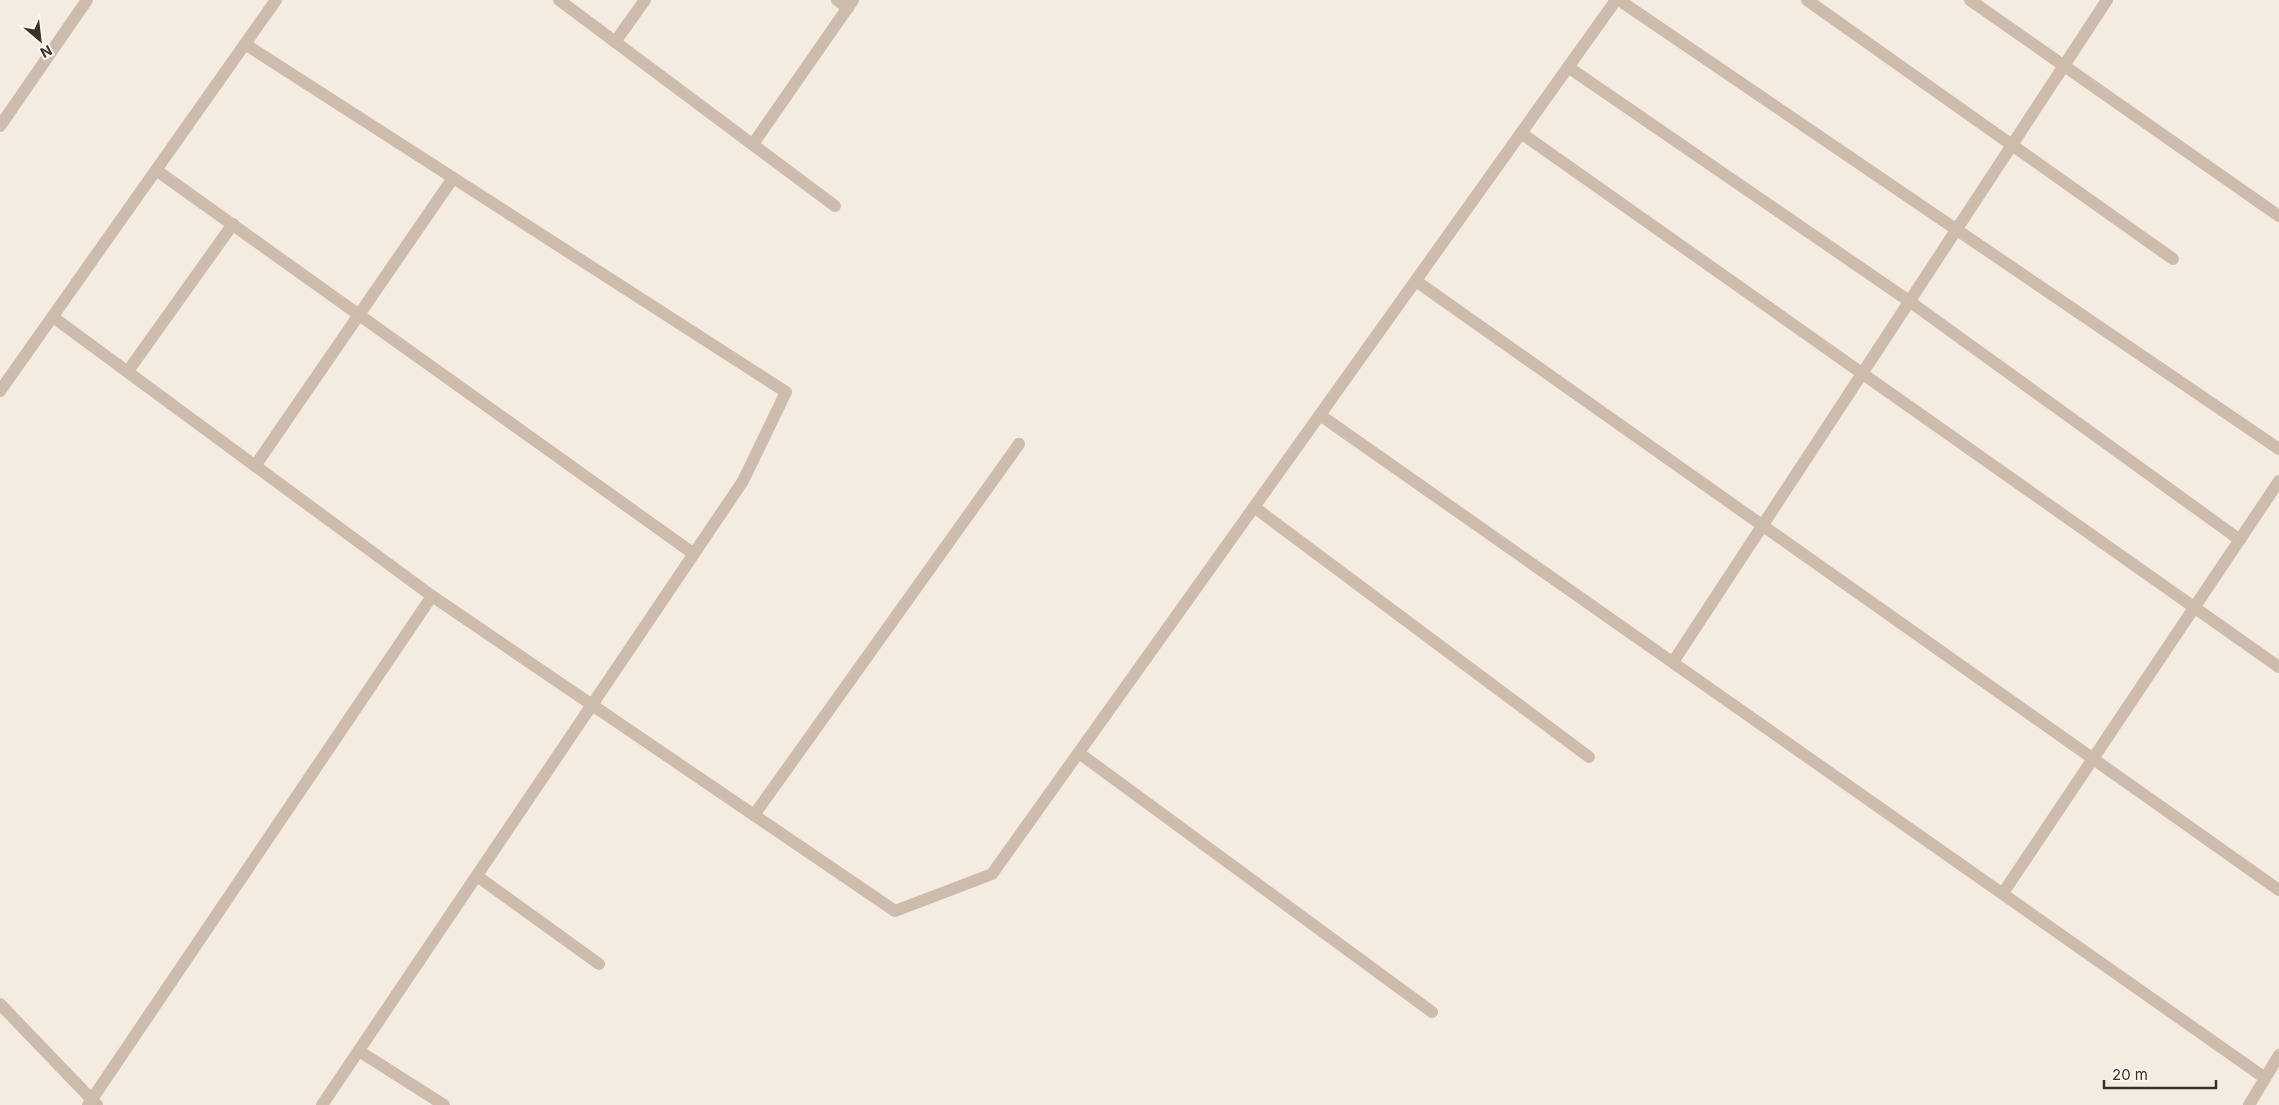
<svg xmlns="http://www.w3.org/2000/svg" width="2279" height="1105" font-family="Inter,sans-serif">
<rect width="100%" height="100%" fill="#f4ebe1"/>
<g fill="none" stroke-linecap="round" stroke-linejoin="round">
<!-- service -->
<path stroke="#cdbbac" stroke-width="12" d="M1079,753L1432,1012"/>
<!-- minor -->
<g stroke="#cdbbac" stroke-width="12">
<path d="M559,0L835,206"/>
<path d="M837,0L848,8"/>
<path d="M1619,0L2279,449"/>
<path d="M1807,0L2173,259"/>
<path d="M1970,0L2279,216"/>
<path d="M615,42L645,0"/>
<path d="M245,44L786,392L743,481L322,1105"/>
<path d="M1568,67L1909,301L2240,540"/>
<path d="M0,126L87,0"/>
<path d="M1521,133L2279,667"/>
<path d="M753,144L853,0"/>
<path d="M156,170L694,554"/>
<path d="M1416,281L2279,890"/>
<path d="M53,317L432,596L895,911L992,874L1616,0"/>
<path d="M128,371L233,224"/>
<path d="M0,391L276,0"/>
<path d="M1320,415L2265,1078"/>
<path d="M255,466L453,178"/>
<path d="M1254,507L1589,757"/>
<path d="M1673,662L2107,0"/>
<path d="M754,815L1019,444"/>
<path d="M477,876L599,964"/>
<path d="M2003,893L2279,481"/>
<path d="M0,1004L97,1105"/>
<path d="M359,1051L444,1105"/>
<path d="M88,1105L432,596"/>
<path d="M2249,1105L2279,1055"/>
</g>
</g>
<!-- north arrow -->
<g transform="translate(40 40) rotate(152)" stroke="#fbf5ee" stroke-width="4" paint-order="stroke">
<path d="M0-4L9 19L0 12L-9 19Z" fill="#3b302b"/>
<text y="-8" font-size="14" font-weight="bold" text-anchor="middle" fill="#3b302b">N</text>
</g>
<!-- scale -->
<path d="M2104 1080v8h112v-8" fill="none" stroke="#3b302b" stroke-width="2.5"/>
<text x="2112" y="1080" font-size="15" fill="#3b302b" stroke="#fbf5ee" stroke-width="4" paint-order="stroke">20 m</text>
</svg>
